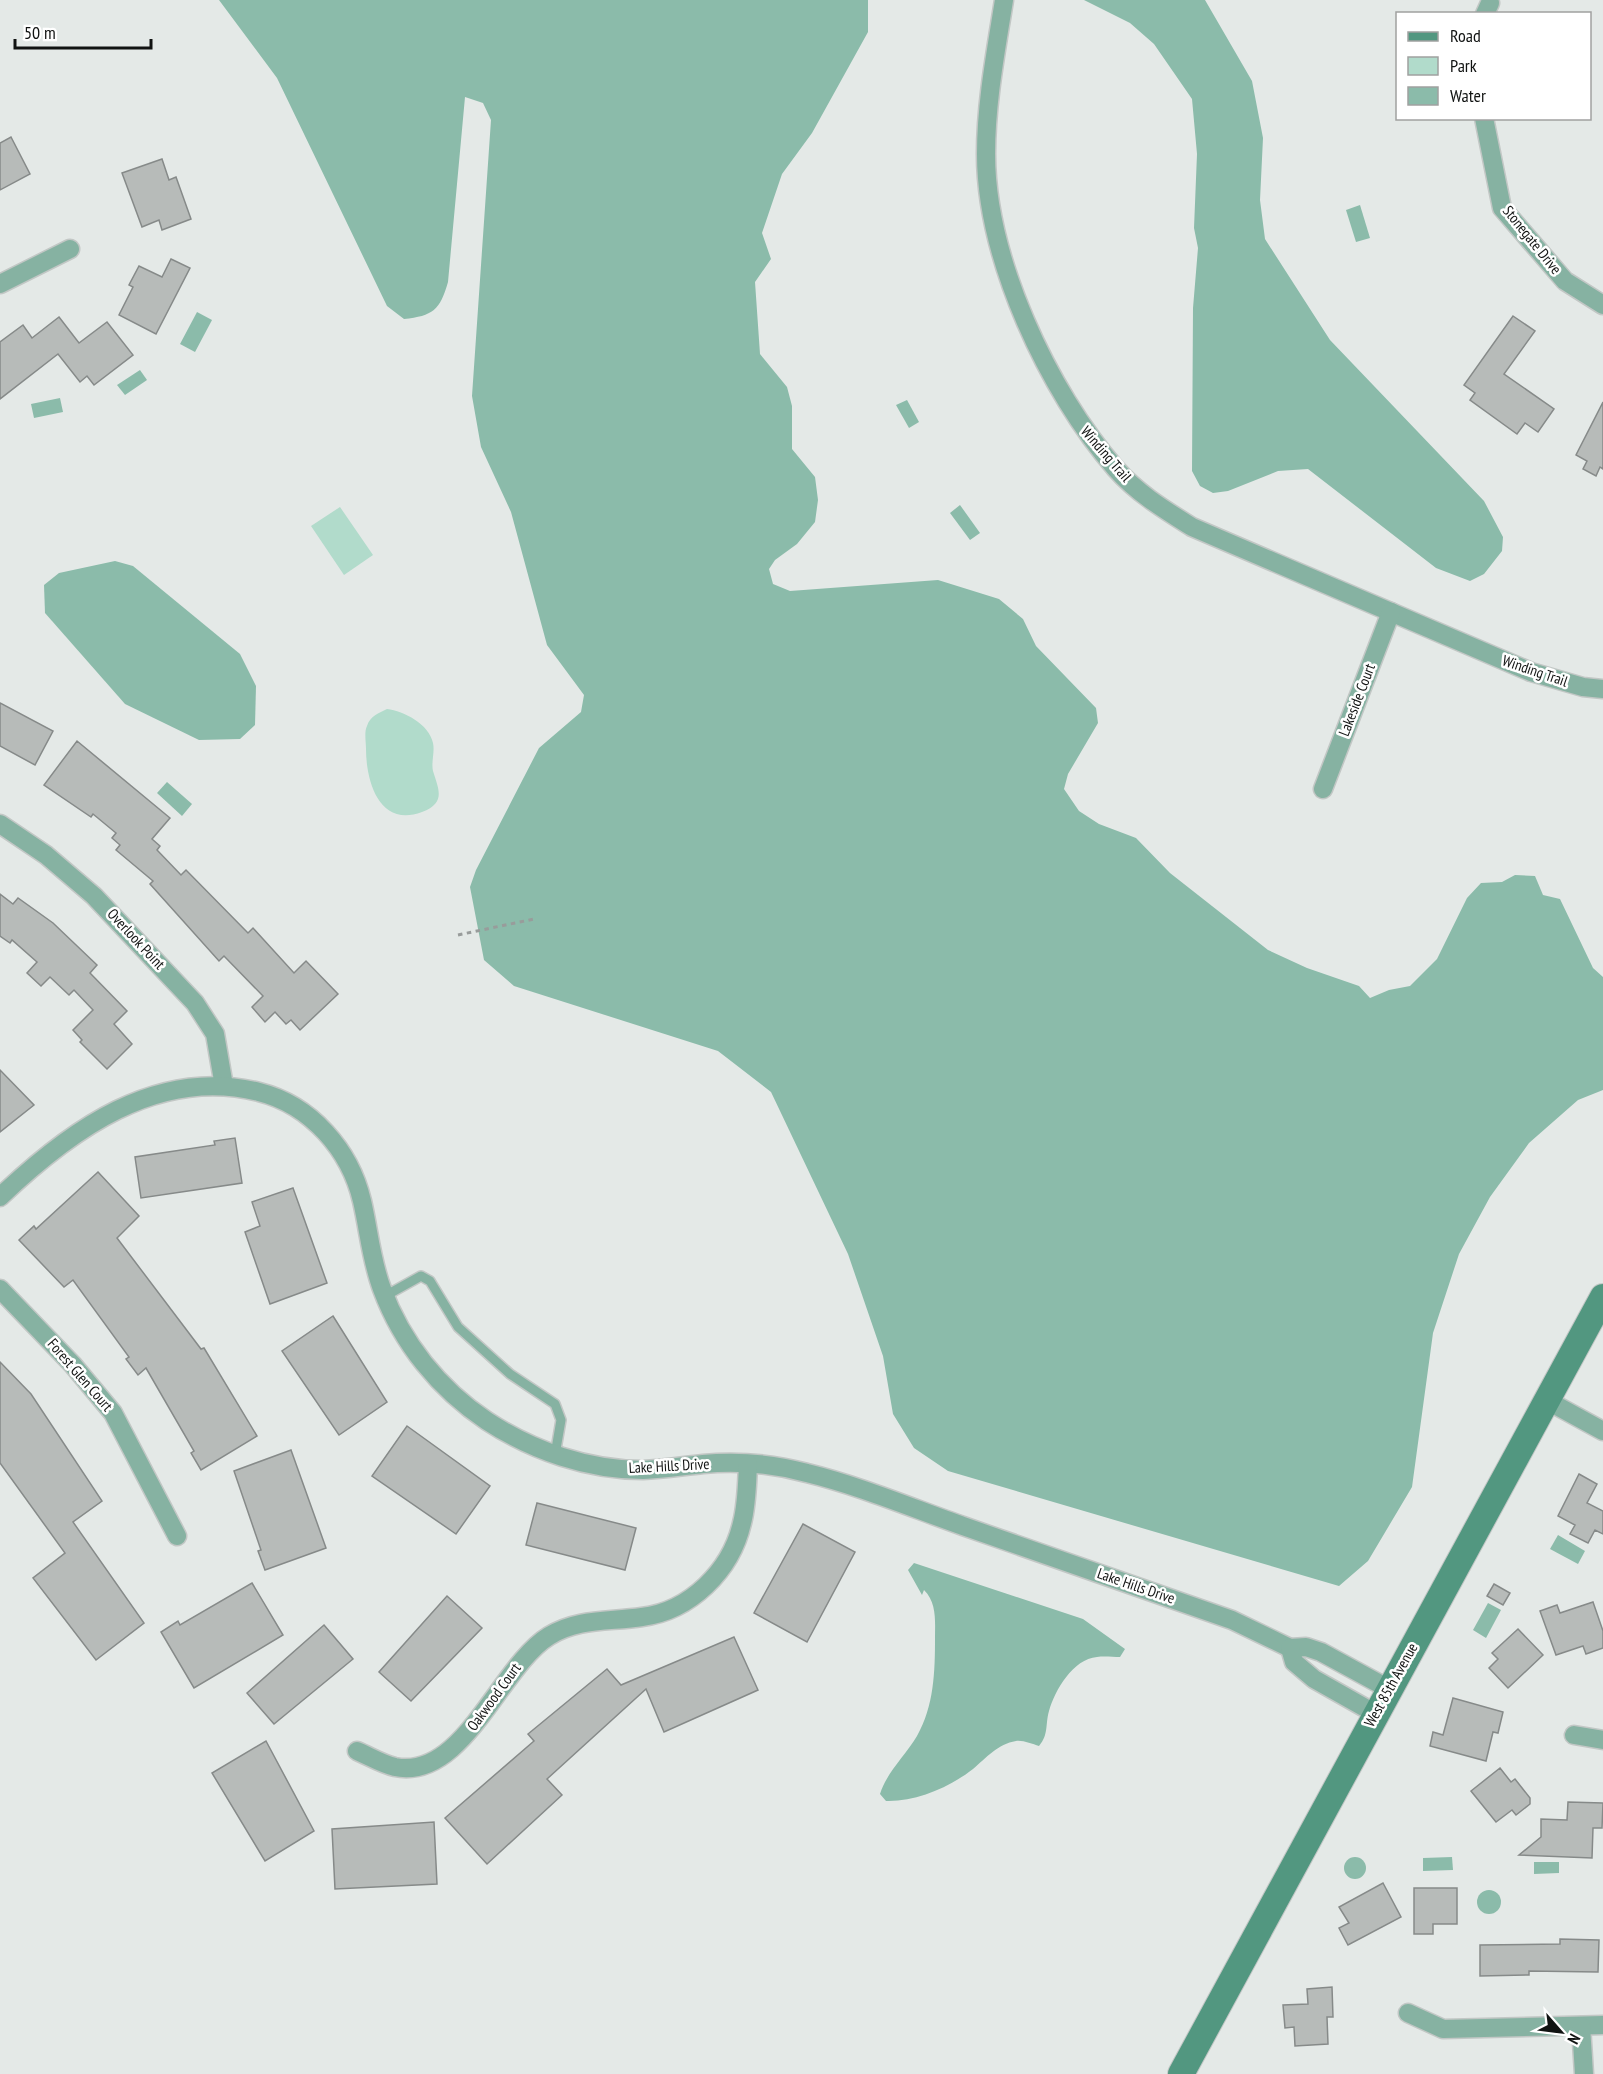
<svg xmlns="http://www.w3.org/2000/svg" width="1603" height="2074" font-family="'PT Sans Narrow',sans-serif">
<rect width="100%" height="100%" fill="#e4e9e7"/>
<!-- green -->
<g fill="#b1dbcb">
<path d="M340,507L373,555L344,575L311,526Z"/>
<path d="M387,709C404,711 429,724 433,743C435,752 431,762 433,771C438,788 447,803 422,812C379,828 366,781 366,749C366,742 364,732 367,726C370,716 379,713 387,709Z"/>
</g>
<!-- water -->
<g fill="#8bbbaa">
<path d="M219,0H868V32L812,133L782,174L762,233L771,259L755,282L760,354L787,387L792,406V449L815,477L818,500L815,522L797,544L775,560L769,569L773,584L790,591L938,580L999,599L1023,619L1036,646L1096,708L1098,723L1068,774L1064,789L1079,811L1099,824L1136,838L1170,873L1268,950L1307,968L1359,986L1370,998L1389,990L1410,986L1437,959L1467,898L1481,883L1502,882L1515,875L1535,876L1543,895L1560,899L1593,968L1603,977V1090L1578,1100L1529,1143L1490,1197L1459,1254L1433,1333L1412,1487L1368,1561L1339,1586L948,1471L914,1448L893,1414L883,1356L848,1254L771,1092L718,1051L514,986L484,960L470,887L476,870L539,748L581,712L584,695L547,645L511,512L481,447L472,396L491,120L483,103L465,97L448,282C440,310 433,316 404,319L387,306L277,78Z"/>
<path d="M1084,0H1205L1252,81L1263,138L1260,200L1265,239L1330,340L1484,501L1503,537L1502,551L1484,574L1470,581L1436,568L1308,469L1278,471L1228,491L1213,493L1200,486L1192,471L1193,308L1198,248L1194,228L1197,154L1192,99L1154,44L1130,23Z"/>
<path d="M1360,205L1370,238L1356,242L1346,210Z"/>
<path d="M197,312L212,320L195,352L180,344Z"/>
<path d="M140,370L147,380L125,395L117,385Z"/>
<path d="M60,398L63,412L34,418L31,404Z"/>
<path d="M907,400L919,422L909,428L896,405Z"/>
<path d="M960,505L980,533L970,540L950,513Z"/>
<path d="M115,561L133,566L240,654L256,686L255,725L240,739L199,740L125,704L45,613L44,585L59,573Z"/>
<path d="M167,782L192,804L182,816L157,793Z"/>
<path d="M1558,1535L1585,1551L1578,1564L1550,1549Z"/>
<path d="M914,1563L1083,1619L1125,1649L1120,1657C1113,1657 1104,1656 1097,1657C1073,1659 1055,1690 1049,1711C1045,1725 1049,1734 1039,1746C1032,1744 1023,1740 1016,1741C998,1744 986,1758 973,1769C950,1787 916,1802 886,1801L880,1794C887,1772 905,1756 917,1736C934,1706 935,1672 935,1638C935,1621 937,1603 924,1590L922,1595L908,1570Z"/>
<path d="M1488,1603L1501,1610L1486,1638L1473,1630Z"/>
<path d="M1452,1857L1453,1870L1423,1871V1858Z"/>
<circle cx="1355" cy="1868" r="11"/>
<path d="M1534,1862H1559V1873L1534,1874Z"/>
<circle cx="1489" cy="1902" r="12"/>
</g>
<!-- building -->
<g fill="#b7bbb9" stroke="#868a89" stroke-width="1.5">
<path d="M11,137L30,174L0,190V143Z"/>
<path d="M162,159L169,180L176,177L191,219L162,230L159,220L142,227L122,173Z"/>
<path d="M171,259L190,268L156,334L119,315L133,287L129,285L139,266L162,277Z"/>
<path d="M1513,316L1535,331L1504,374L1554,409L1538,432L1525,423L1517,434L1470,400L1475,393L1464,385Z"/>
<path d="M59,317L79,343L107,322L133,355L94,385L87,376L80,382L58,354L0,399V342L23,325L32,338Z"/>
<path d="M1603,402V469L1600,467L1596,476L1583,469L1587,461L1576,455Z"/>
<path d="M0,703L53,731L35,765L0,746Z"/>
<path d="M77,741L170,818L152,839L160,846L157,850L181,875L186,870L248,933L253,928L294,973L306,961L338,994L300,1030L291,1020L286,1024L275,1012L265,1022L252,1007L263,996L224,956L219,961L150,884L153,881L116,850L120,845L112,838L116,833L93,814L91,817L44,785Z"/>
<path d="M0,894L13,904L18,898L53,923L97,965L90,973L127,1011L114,1024L132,1044L107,1069L80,1042L82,1040L73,1030L93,1010L74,990L69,995L50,977L41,986L27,973L37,962L12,940L10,943L0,936Z"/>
<path d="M0,1070L34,1105L0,1132Z"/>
<path d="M235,1138L242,1183L141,1198L135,1157L215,1145L214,1141Z"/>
<path d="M98,1172L139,1216L117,1238L201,1349L204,1348L257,1436L201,1470L191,1453L194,1451L146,1368L138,1375L126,1359L129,1357L73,1280L64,1287L19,1240L34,1226L36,1229Z"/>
<path d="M293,1188L327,1283L270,1304L245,1232L260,1226L252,1202Z"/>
<path d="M333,1316L387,1402L339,1435L282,1351Z"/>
<path d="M0,1362L31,1394L102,1501L73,1522L144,1623L96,1660L33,1578L65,1553L0,1463Z"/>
<path d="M407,1426L490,1486L456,1534L372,1476Z"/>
<path d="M291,1450L326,1548L265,1570L258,1551L261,1550L234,1471Z"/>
<path d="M1579,1474L1597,1484L1587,1503L1603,1511V1534L1595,1530L1588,1543L1570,1534L1575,1525L1558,1516Z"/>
<path d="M537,1503L636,1528L625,1570L526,1545Z"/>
<path d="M803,1524L855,1552L807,1642L754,1613Z"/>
<path d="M252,1583L283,1635L194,1688L161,1632L178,1621L180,1625Z"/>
<path d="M1494,1584L1510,1593L1503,1605L1487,1596Z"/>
<path d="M447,1596L482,1628L411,1701L379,1672Z"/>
<path d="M1593,1602L1603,1631V1648L1586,1654L1583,1646L1556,1655L1540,1611L1557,1605L1560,1613Z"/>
<path d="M324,1625L353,1659L274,1724L247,1693Z"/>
<path d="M1518,1629L1543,1655L1508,1688L1489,1668L1498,1659L1492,1653Z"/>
<path d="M734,1637L758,1690L664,1732L646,1689L547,1779L562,1795L487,1864L445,1818L534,1741L528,1734L607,1669L621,1685Z"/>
<path d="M1453,1698L1503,1712L1498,1733L1493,1732L1486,1761L1430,1746L1433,1732L1443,1735Z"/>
<path d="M266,1741L314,1831L265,1861L212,1773Z"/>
<path d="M1500,1768L1511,1782L1515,1779L1530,1798V1804L1516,1815L1512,1810L1496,1822L1471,1791Z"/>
<path d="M1568,1802L1603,1803L1602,1828H1593L1592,1858L1519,1855L1541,1837V1819L1567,1820Z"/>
<path d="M434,1822L437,1884L335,1889L332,1829Z"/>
<path d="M1383,1883L1401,1917L1348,1945L1339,1928L1349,1923L1339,1907Z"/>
<path d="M1414,1888H1457V1924H1433V1934H1414Z"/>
<path d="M1560,1939L1599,1940L1598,1972L1529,1971V1975L1480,1976V1945L1560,1944Z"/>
<path d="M1332,1987L1333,2017H1327L1328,2044L1295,2046L1294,2027L1285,2028L1283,2005L1308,2004L1307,1989Z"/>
</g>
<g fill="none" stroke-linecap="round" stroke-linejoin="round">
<!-- lane casing -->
<g stroke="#c2c7c5" stroke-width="12">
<path id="lane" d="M385,1296L421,1276L430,1281L458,1327L510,1374L555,1404L561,1420L555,1455"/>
</g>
<!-- street casing -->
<g stroke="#c2c7c5" stroke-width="21">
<g id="street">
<path d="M1004,0C996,51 986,102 986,154C986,258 1048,391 1116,469C1137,493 1165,510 1192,527L1531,672L1583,687L1603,689"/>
<path d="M1485,14L1490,3"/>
<path d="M1484,118L1502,208L1565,281L1603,305"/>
<path d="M0,284L70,249"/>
<path d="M1323,789L1391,612"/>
<path d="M0,824L46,855L94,896L195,1003L215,1034L224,1086"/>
<path d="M0,1197C69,1131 157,1066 259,1092C311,1105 350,1150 362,1201C369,1231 371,1260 382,1289C402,1343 439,1389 487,1421C533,1451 588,1470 643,1470C663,1469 683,1466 703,1464C736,1461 774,1464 807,1473C860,1486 912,1508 963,1526C1053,1557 1143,1588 1232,1620L1290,1648L1306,1647L1321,1652L1389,1689"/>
<path d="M0,1289L73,1365L113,1413L177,1536"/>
<path d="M1548,1401L1603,1431"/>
<path d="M1290,1648L1294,1662L1314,1679L1376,1714"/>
<path d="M1574,1735L1603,1740"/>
<path d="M357,1751C369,1756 382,1764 395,1767C463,1781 500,1666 549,1636C578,1618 609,1622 642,1617C690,1611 731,1571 742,1523C747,1504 747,1484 748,1464"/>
<path d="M1408,2013L1443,2029L1603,2025"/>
<path d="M1581,2026L1584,2074"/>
</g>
</g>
<!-- secondary casing -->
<g stroke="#c2c7c5" stroke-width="28">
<path id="secondary" d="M1181,2074L1603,1297"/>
</g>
<!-- path -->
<path stroke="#989c9b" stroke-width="3" stroke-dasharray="4.5 4.5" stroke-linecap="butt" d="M458,935L534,919"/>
<!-- lane -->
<use href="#lane" stroke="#86b2a2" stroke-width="9"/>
<!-- street -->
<use href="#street" stroke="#86b2a2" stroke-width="18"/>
<!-- secondary -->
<use href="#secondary" stroke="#529780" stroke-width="26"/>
</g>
<g text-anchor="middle" stroke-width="5" stroke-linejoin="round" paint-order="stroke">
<!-- street labels -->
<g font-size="15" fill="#111312" stroke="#fff">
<text transform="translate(1532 240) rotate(51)" y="5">Stonegate Drive</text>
<text transform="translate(1106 454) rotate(49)" y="5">Winding Trail</text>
<text transform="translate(1535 671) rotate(19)" y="5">Winding Trail</text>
<text transform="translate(1357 700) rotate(-69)" y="5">Lakeside Court</text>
<text transform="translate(136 939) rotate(47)" y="5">Overlook Point</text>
<text transform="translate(80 1375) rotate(49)" y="5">Forest Glen Court</text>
<text transform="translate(669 1466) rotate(-3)" y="5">Lake Hills Drive</text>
<text transform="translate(1136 1586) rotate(19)" y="5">Lake Hills Drive</text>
<text transform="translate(1391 1685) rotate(-61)" y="5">West 85th Avenue</text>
<text transform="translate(494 1697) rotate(-54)" y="5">Oakwood Court</text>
</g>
</g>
<!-- legend -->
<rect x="1396" y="12" width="195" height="108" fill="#ffffff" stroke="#a0a1a0" stroke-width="1.5"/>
<rect x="1408" y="32" width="30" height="9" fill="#529780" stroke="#a0a1a0" stroke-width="1.5"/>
<text x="1450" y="42" font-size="18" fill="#111312">Road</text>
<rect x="1408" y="57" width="30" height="18" fill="#b1dbcb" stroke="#a0a1a0" stroke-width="1.5"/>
<text x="1450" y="72" font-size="18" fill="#111312">Park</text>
<rect x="1408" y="87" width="30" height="18" fill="#8bbbaa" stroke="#a0a1a0" stroke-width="1.5"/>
<text x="1450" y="102" font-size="18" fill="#111312">Water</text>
<!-- north arrow -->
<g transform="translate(1561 2032) rotate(118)" stroke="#ffffff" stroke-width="4.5" paint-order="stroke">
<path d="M0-4.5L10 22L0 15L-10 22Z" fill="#111312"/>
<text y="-9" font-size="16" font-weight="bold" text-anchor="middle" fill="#111312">N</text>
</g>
<!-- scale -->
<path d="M15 39v9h136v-9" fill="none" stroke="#111312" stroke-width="3"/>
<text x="24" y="39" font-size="18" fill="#111312" stroke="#ffffff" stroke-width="4.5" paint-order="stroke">50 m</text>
</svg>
